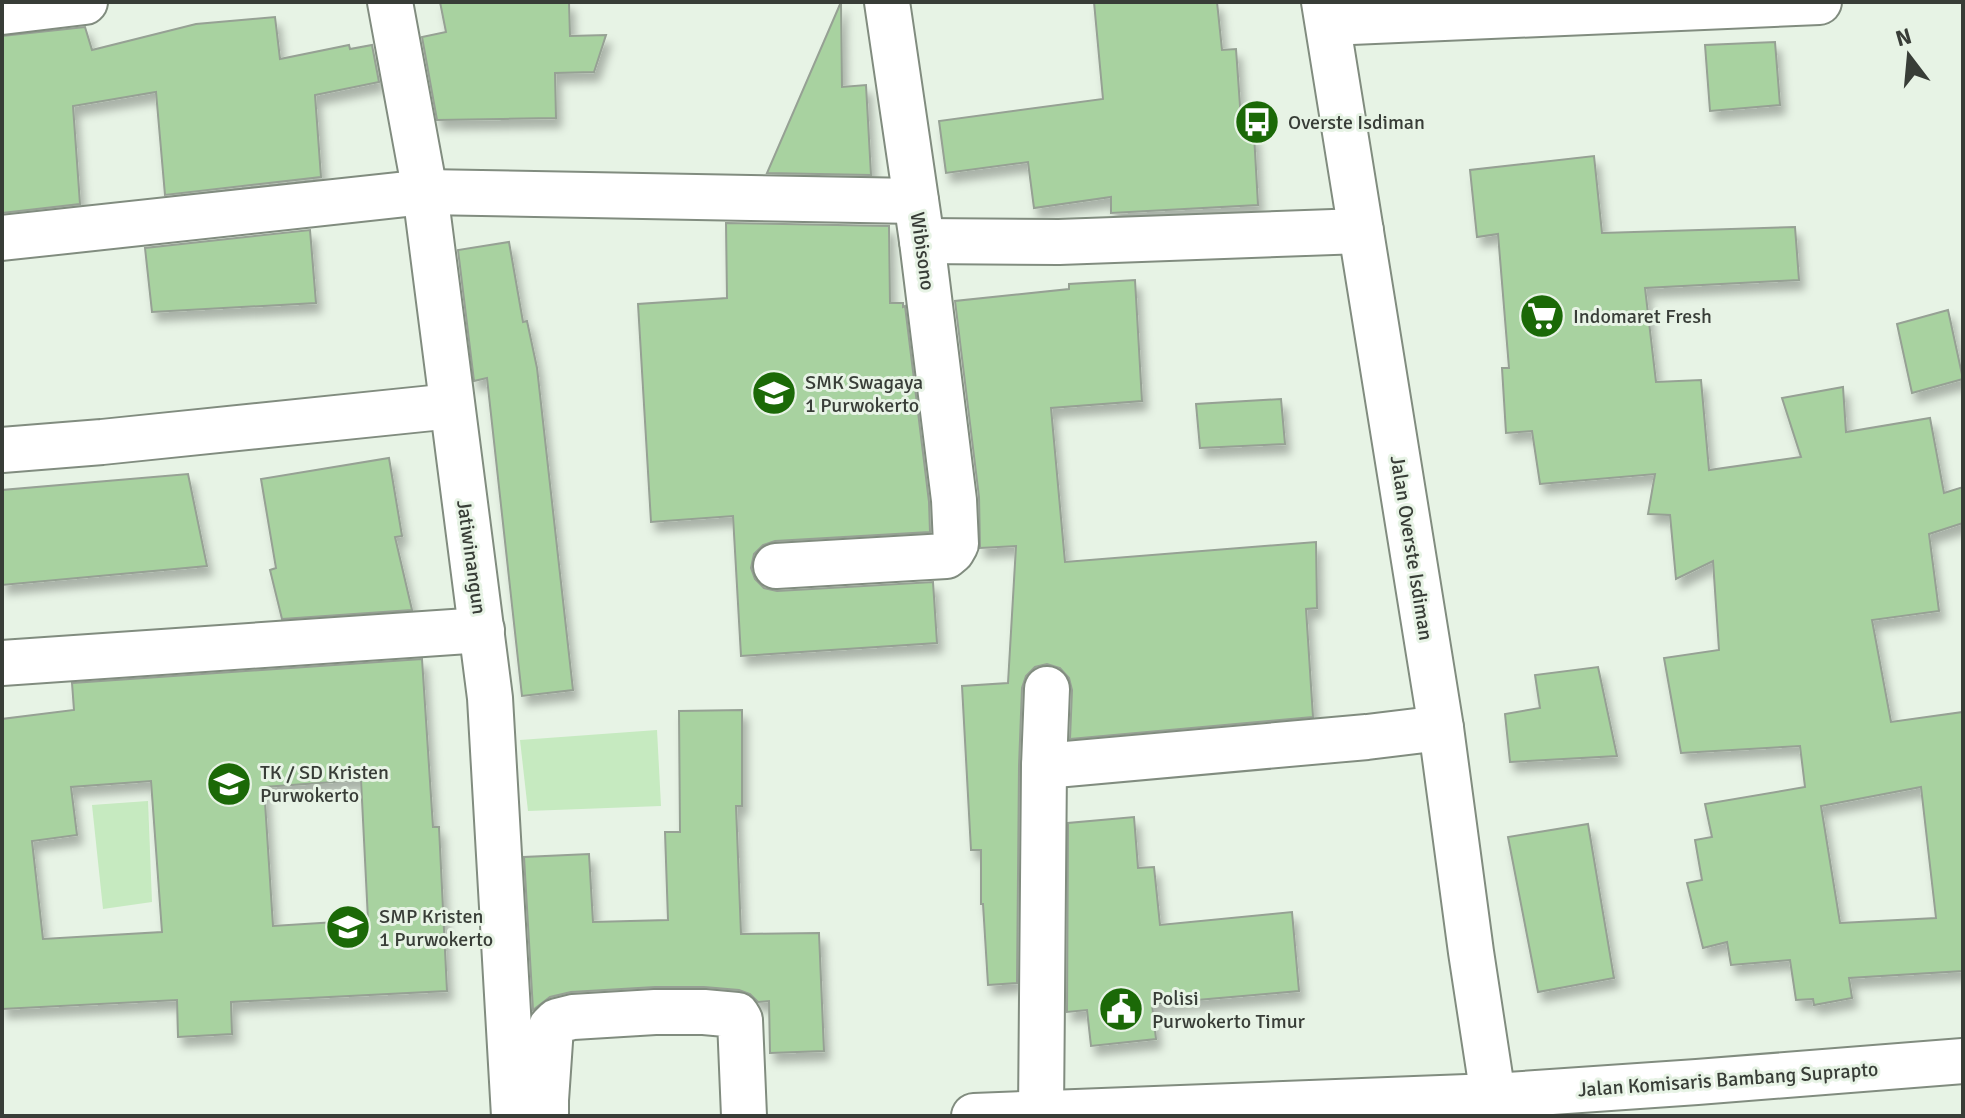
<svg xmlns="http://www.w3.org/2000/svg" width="1965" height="1118" font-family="Signika,sans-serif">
<defs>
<filter id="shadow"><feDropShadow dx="5" dy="9" stdDeviation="4" flood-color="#0004"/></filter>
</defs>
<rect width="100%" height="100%" fill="#e7f3e5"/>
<!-- green -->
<g fill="#c6eac0">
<path d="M657,730L661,806L528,811L520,740Z"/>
<path d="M148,801L152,902L103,909L92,805Z"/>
</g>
<!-- building -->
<g fill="#a8d2a0" stroke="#96a194" stroke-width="2" fill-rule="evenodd" filter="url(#shadow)">
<path d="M440,2H569L570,36L606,35L594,72L555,73L556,118L437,120L422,37L446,32Z"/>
<path d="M841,2L842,87L866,85L871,175L767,173Z"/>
<path d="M1094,2H1217L1222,50L1236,49L1242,134H1254L1258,205L1111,213V197L1034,208L1028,162L946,173L939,121L1103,99Z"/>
<path d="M275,17L280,59L349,45L350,49L372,45L379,82L315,95L321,177L165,195L156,92L73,106L80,204L2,213V36L85,27L92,50L196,24Z"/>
<path d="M1775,42L1780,105L1710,111L1705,45Z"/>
<path d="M1594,156L1602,233L1795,227L1799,280L1645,288L1656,382L1701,380L1709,470L1801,457L1782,398L1843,387L1846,432L1930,418L1944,493L1963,487V523L1929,534L1939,611L1872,620L1891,722L1963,712V971L1849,978L1852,998L1814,1005L1813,999L1796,1000L1790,960L1731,965L1727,942L1703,948L1687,883L1702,880L1695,840L1712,837L1705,804L1805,787L1800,746L1681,753L1664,658L1719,650L1713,561L1676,579L1670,515L1648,514L1655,474L1540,484L1532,431L1506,433L1502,368H1509L1498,234L1477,237L1470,170ZM1921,787L1936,918L1840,923L1821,806Z"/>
<path d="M726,223L889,226L890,303H903V307L905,306L929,502L930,532L775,541L763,545L754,554L751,568L755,579L764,588L777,591L933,582L937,643L741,656L733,516L651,522L638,304L727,298Z"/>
<path d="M310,230L316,303L152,312L145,248Z"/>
<path d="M509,242L523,322L527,321L537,368L573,690L522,696L487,378L474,381L458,250Z"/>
<path d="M1135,280L1142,401L1051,408L1065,562L1316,542L1317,608L1306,609L1313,717L1070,739L1072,690L1069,678L1060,668L1047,664L1035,667L1026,676L1022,688L1019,766L1017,983L988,985L983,904H981V850H971L962,686L1008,683L1016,546L980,548L979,497L955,301L1069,289V284Z"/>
<path d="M1948,310L1963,379L1912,393L1897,324Z"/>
<path d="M1281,399L1285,444L1200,448L1196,404Z"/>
<path d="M389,458L402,536L395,537L412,610L282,619L270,570L276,568L261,479Z"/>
<path d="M188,474L207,566L2,585V490Z"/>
<path d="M422,659L433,827H439L447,991L231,1002L232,1034L178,1037L177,1000L2,1009V719L74,710L72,683ZM361,780L368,920L273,926L264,787ZM151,781L162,932L43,939L32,841L77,835L71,787Z"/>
<path d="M1598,667L1617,756L1510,762L1505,714L1540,708L1535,675Z"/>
<path d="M742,710V806H736L741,934L819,933L824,1051L770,1053L769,1001L758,1002L750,994L739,990L704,987H655L571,992L550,997L533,1010L524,857L589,854L593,922L668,920L665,832H680L679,711Z"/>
<path d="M1134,817L1138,868L1154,867L1160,925L1292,912L1299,991L1152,1004L1156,1039L1091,1046L1087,1010L1067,1012L1068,823Z"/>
<path d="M1588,824L1614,978L1538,992L1508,837Z"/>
</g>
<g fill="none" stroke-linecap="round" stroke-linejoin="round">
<!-- minor casing -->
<g stroke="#818c7f" stroke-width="48">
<g id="minor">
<path d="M390,2L425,192L490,698L514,1116"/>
<path d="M2,12L85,2"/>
<path d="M1328,23L1819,2"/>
<path d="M2,238L425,192L916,201"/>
<path d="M922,241L1059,242L1361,231"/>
<path d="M2,450L102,442L452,406"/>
<path d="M776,566L946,556L952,551L956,544L954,500L922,241L887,2"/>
<path d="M2,663L482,630"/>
<path d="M1044,766L1367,737L1441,728"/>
<path d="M1041,1113L1044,766L1047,689"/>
<path d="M546,1116V1100L551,1027L557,1021L573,1017L655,1012H704L737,1015L740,1020L744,1116"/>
</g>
</g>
<!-- major casing -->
<g stroke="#818c7f" stroke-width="48">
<g id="major">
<path d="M1324,2L1441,728L1471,952L1493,1096"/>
<path d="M974,1116L1493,1096L1697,1082L1963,1061"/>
</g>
</g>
<!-- minor -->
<use href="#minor" stroke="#fff" stroke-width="44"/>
<!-- major -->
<use href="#major" stroke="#fff" stroke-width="44"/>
</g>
<!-- icons -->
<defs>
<g id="bus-disc" transform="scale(2.3)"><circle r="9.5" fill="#1b6907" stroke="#e7f3e5"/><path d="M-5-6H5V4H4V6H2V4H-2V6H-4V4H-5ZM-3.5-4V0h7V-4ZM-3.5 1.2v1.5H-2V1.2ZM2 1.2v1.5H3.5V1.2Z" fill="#fff"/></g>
<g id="supermarket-disc" transform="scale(2.3)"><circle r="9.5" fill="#1b6907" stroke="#e7f3e5"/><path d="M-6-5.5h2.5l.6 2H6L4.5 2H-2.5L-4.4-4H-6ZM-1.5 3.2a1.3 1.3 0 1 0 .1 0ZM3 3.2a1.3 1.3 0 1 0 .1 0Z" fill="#fff"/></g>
<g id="school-disc" transform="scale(2.3)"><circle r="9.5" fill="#1b6907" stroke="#e7f3e5"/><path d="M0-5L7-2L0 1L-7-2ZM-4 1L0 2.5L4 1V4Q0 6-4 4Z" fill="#fff"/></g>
<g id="civic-disc" transform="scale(2.3)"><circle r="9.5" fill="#1b6907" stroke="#e7f3e5"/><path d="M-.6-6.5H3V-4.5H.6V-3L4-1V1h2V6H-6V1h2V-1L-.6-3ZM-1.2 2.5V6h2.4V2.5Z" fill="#fff"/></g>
</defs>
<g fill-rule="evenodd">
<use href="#bus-disc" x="1257" y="122"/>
<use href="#supermarket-disc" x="1542" y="316"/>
<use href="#school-disc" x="774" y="393"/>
<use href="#school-disc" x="229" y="784"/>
<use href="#school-disc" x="348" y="927"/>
<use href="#civic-disc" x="1121" y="1009"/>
</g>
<g text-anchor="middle" stroke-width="6" stroke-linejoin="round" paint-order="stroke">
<!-- poi labels -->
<g font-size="20" fill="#383d37" stroke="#e7f3e5" text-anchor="start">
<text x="1288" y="129">Overste Isdiman</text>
<text x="1573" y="323">Indomaret Fresh</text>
<text x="805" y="389">SMK Swagaya<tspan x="805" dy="23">1 Purwokerto</tspan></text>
<text x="260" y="779">TK / SD Kristen<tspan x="260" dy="23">Purwokerto</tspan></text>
<text x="379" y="923">SMP Kristen<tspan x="379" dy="23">1 Purwokerto</tspan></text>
<text x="1152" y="1005">Polisi<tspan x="1152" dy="23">Purwokerto Timur</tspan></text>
</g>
<!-- street labels -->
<g font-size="20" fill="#383d37" stroke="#e7f3e5">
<text transform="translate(923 251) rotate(82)" y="7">Wibisono</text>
<text transform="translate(1412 548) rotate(81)" y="7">Jalan Overste Isdiman</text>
<text transform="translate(472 557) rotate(82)" y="7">Jatiwinangun</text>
<text transform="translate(1728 1079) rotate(-4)" y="7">Jalan Komisaris Bambang Suprapto</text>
</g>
</g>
<!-- border -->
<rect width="1965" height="1118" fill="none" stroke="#383d37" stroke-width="8"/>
<!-- north arrow -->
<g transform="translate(1909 56) rotate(344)" stroke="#e7f3e5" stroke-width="6" paint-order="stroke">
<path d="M0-6L14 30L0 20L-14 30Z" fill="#383d37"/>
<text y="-12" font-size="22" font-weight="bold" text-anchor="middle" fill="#383d37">N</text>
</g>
</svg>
